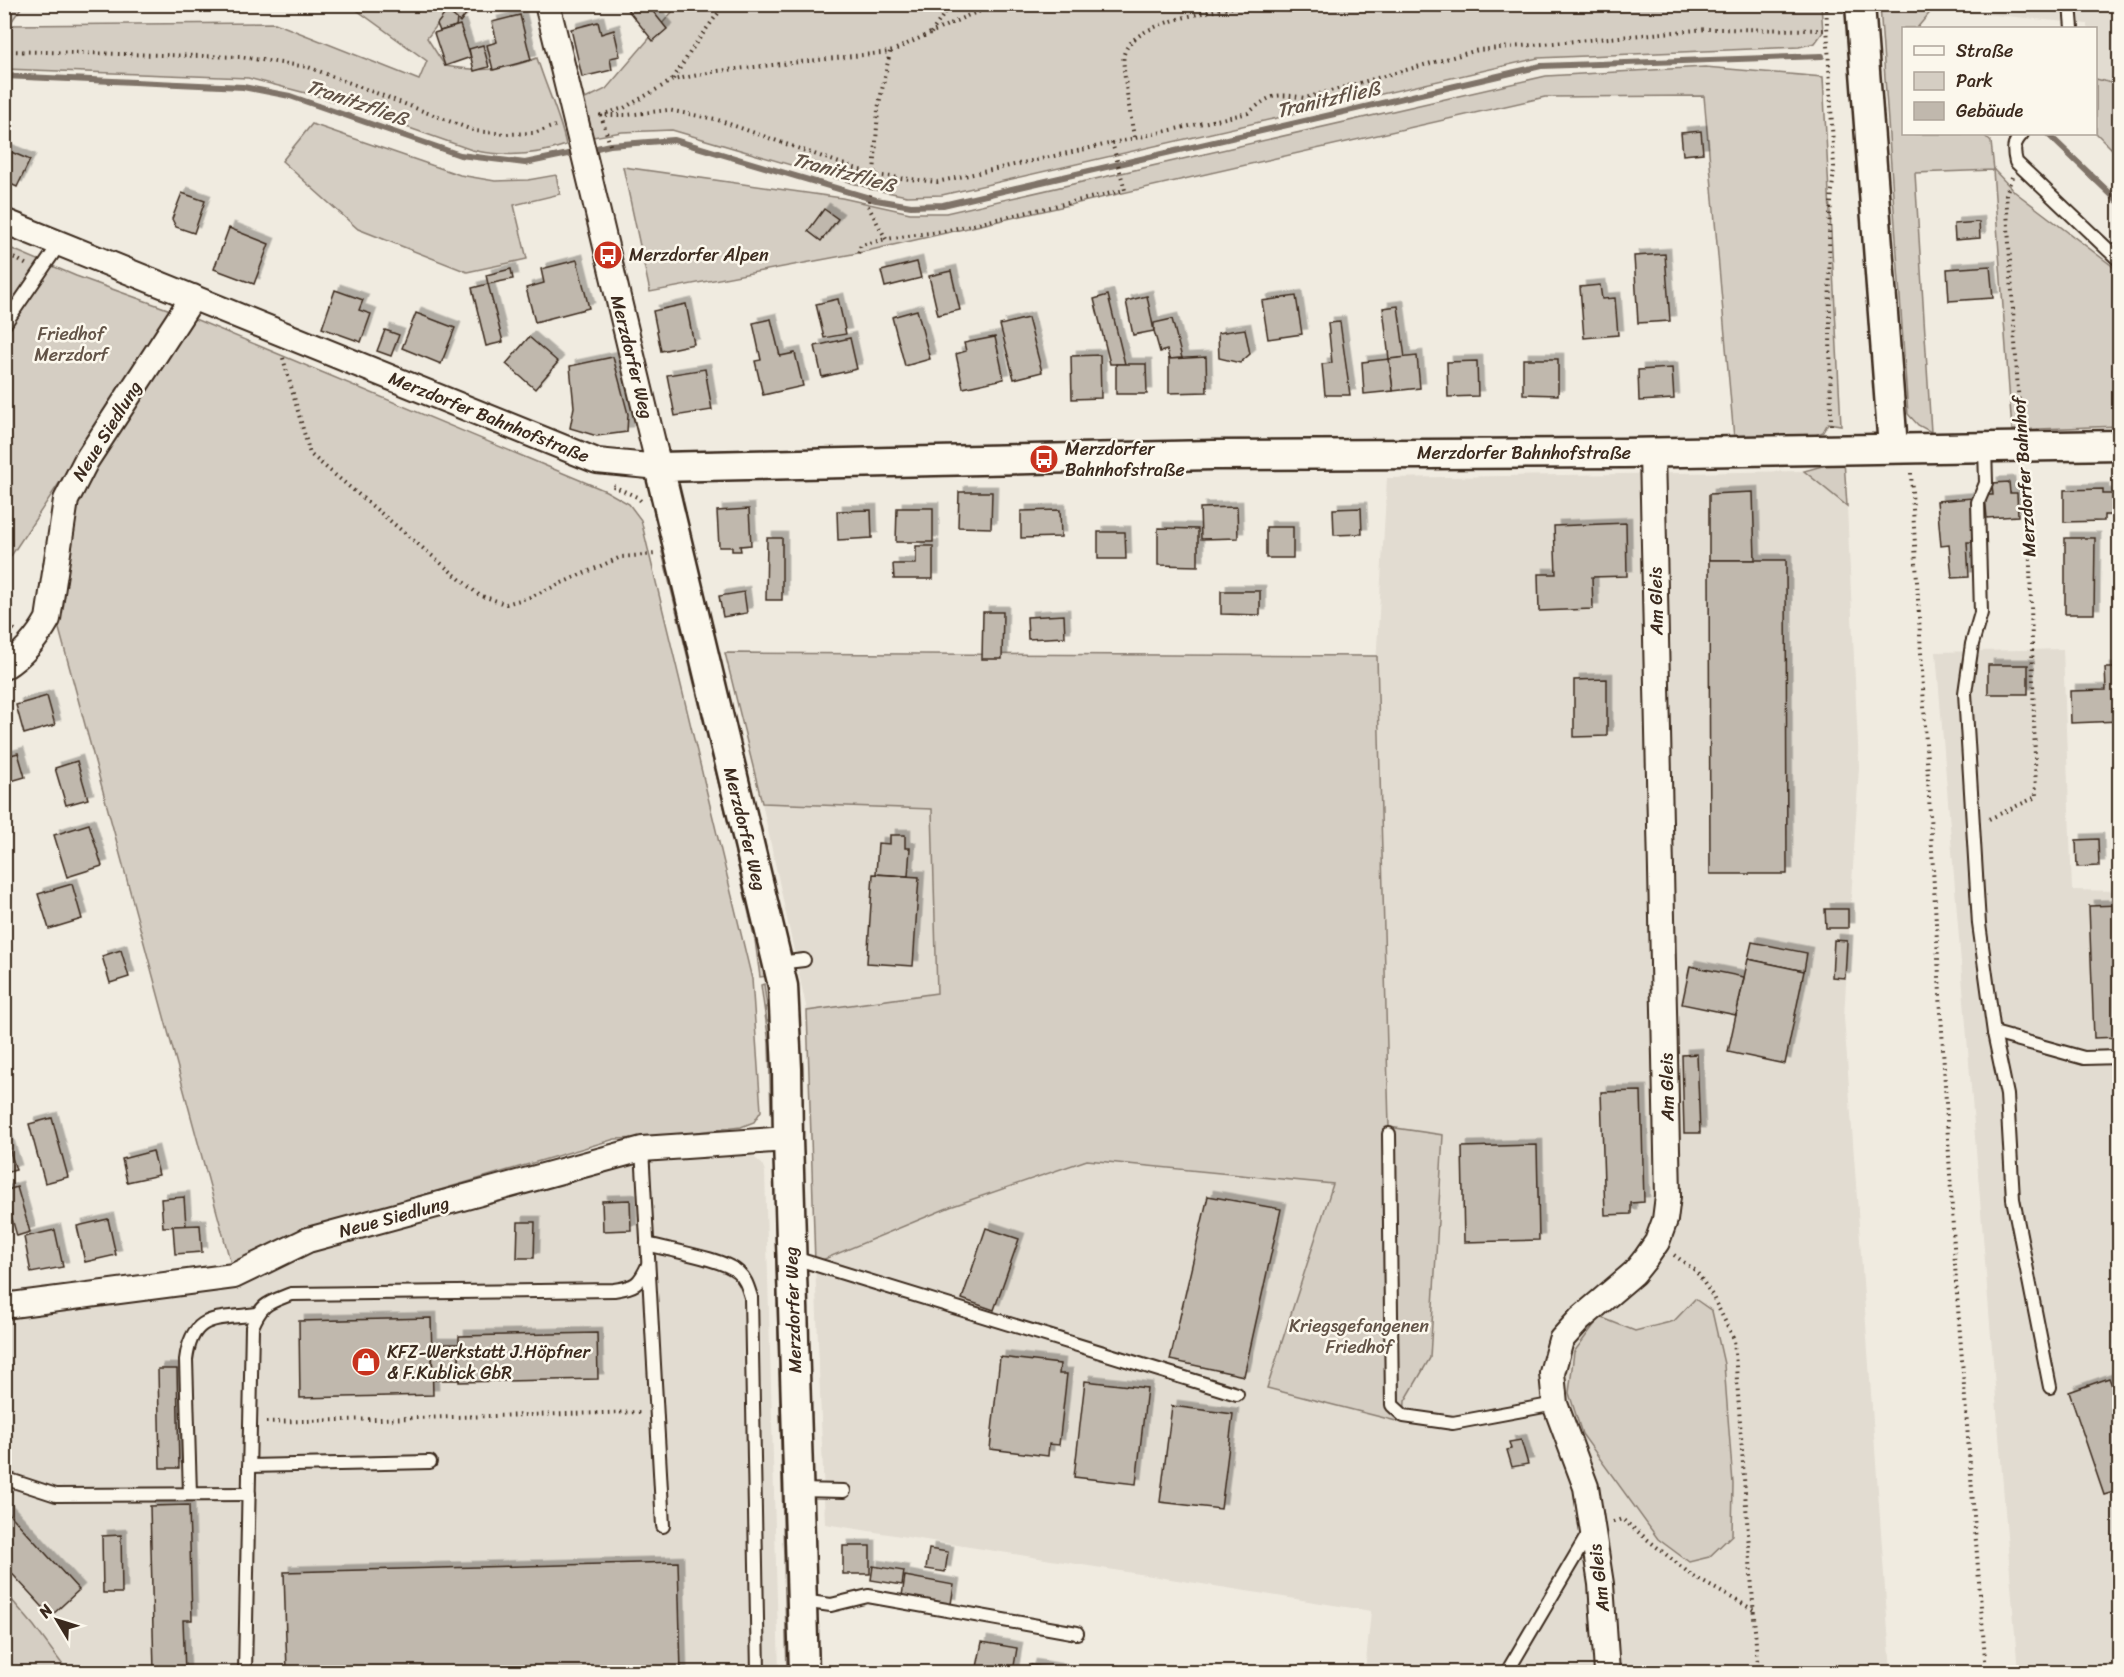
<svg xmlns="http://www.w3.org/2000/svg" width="2124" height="1677" font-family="Sriracha,sans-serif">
<defs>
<filter id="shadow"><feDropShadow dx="5.5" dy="-5.5" stdDeviation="0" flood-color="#0004"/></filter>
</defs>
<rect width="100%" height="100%" fill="#f0ebe0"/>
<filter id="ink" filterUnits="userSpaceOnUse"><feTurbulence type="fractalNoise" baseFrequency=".0167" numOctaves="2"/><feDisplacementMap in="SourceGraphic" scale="12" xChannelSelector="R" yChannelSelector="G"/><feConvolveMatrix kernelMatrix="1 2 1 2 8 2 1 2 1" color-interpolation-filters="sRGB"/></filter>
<g filter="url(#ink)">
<!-- built -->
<g fill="#e2dcd1">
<path d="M1933,5H2119V85L2096,79V28H2087V24L1933,9Z"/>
<path d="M1804,471L1847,506L1859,767L1844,1017L1891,1672H1365L1371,1611L825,1524L815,1263L950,1207L1087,1160L1333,1184L1267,1388L1404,1422L1405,1401L1430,1358L1443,1135L1349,1121L1387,478Z"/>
<path d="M2063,649L2072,890L2119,891V1672H2018L1936,652Z"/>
<path d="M762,803L932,809L937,993L807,1011Z"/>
<path d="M747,1151L762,1164L765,1171L779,1672H68L34,1626L5,1592L4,1313L310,1250L641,1159Z"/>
</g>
<!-- green -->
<g fill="#d5cec3" stroke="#887c70" stroke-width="1.5">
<path d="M5,4L23,5L9,25L275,23L419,80L427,61L354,8L356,4L453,5L427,38L445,66C482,72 502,71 537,58C546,88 560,115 566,145C535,156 504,157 472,150L321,97L248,78L5,69Z"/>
<path d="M665,5H1821L1823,32L1815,43L1799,47L1538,58L942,195L907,196L876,190L672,130L622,132L593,137L583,100L606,89L672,12Z"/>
<path d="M1880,5H1933V9L1917,28H1904V134H1983L1991,142L1994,170L2015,192L2111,265L2119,274V426L2012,430L1993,170L1915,173L1931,432L1918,425L1908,414Z"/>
<path d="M1705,67L1823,77L1841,425L1828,423L1823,432L1811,437L1734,438L1704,96L1545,97L858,253L650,292L623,167L842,198L910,213H946L1546,76Z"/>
<path d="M2096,79L2119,85V156L2096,133Z"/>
<path d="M312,124L460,175L495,181L528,180L556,175L560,194L514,205L527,259L467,272L358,229L282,161Z"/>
<path d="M5,246L76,276L173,311L5,565Z"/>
<path d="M190,317L606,491L629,504L641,520L752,979L761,1111L754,1122L741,1127L645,1138L615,1139L306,1229L232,1268L58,625L76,505L94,467Z"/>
<path d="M1844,460L1847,506L1804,471Z"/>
<path d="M664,546L736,842L733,843L662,552Z"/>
<path d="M725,653L1377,656L1389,1127L1443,1135L1430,1358L1405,1401L1404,1423L1267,1388L1333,1184L1087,1160L950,1207L815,1263L807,1011L937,993L932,809L762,803Z"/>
<path d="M739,852L768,976L760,977L755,940L735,853Z"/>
<path d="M764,984L767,1007H765L767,1021H769L775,1109L771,1113L769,1043L761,985Z"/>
<path d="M775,1223H784L796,1672H787Z"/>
<path d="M1695,1299L1712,1311L1724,1364L1733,1484L1732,1535L1709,1557L1689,1562L1658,1539L1582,1434L1569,1393L1574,1352L1600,1317L1635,1331L1674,1321Z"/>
<path d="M5,1592L34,1626L68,1672H5Z"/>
</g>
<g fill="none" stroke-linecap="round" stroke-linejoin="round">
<!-- stream -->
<g stroke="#7f7367" stroke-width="6">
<path d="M4,76L243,87L290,96L460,155L525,163L578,152"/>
<path d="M2048,134L2120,203"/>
<path d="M588,150L610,145L674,140L876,200L911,206L943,205L1541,66L1822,56"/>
</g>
</g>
<!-- building -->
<g fill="#c0b8ad" stroke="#3b2a1e" stroke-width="1.5" filter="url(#shadow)">
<path d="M453,4H474L460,22L447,11Z"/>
<path d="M623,4H647L667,29L653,41Z"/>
<path d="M447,11L457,19L456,26L440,31L437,24Z"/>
<path d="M520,15L531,60L493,70L487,45L497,42L492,22Z"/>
<path d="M598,22L601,34L614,30L620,56L610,58L612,70L582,77L571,29Z"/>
<path d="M460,25L471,57L445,66L434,33Z"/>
<path d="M483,45L489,67L474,71L469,49Z"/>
<path d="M1701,131L1703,153L1683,155L1681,133Z"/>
<path d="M4,149L30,160L17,187L4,181Z"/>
<path d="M182,193L205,201L194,233L176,227L172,219Z"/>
<path d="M824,209L838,219L821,241L808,231Z"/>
<path d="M1979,222L1980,238L1955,240L1954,224Z"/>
<path d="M229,228L269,244L254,284L214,269Z"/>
<path d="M1665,254L1670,321L1638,323L1634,256Z"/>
<path d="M577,260L589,308L535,322L526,288L544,283L541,269Z"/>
<path d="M917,262L921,278L885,287L881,271Z"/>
<path d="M1990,266L1993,298L1949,301L1947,269Z"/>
<path d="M511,269L513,279L488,284L486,275Z"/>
<path d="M951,271L960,310L938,315L929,276Z"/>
<path d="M488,284L503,342L486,346L472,288Z"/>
<path d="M1600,285L1602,299L1615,298L1618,335L1584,338L1580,287Z"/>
<path d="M335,290L363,300L359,310L371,314L361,342L322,328Z"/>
<path d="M1108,295L1125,364H1110L1094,299Z"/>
<path d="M1147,296L1154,331L1133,335L1126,301Z"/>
<path d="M1296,296L1302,334L1268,339L1262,301Z"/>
<path d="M838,299L846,334L824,338L816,304Z"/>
<path d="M686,304L694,344L661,351L653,311Z"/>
<path d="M1398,306L1405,358L1389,359L1383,308Z"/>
<path d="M917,310L930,359L905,366L892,317Z"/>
<path d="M416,313L455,328L441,364L402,348Z"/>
<path d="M1028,318L1042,372L1014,379L1000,325Z"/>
<path d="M771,319L780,356L795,353L803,386L763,395L755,361L761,360L753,323Z"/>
<path d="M1172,319L1182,358L1169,359L1167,350L1160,352L1154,331V323Z"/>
<path d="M1340,322L1350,395H1325L1322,364L1332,363L1328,323Z"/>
<path d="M1245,329L1250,354L1240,363L1219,358L1218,333Z"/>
<path d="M385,330L399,335L391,356L377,351Z"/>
<path d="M529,337L558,362L535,389L506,364Z"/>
<path d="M995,337L1004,379L963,388L956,354L966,351L964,343Z"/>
<path d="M850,338L857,369L822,377L815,346Z"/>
<path d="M1100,355L1101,398L1072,399L1071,356Z"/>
<path d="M1417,356L1420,388L1393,391L1389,359Z"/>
<path d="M613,357L628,414L627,432L597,436L570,428L574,407L570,366Z"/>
<path d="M1206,357L1207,392L1169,393V359Z"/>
<path d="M1389,359L1393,391L1364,394L1362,362Z"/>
<path d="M1523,359H1558V395L1523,394Z"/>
<path d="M1477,361L1478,396L1448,397L1447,362Z"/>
<path d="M1116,364H1146L1147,394H1116Z"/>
<path d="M1672,368L1674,399L1639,401L1638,370Z"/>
<path d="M705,369L712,410L675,416L667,375Z"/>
<path d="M2009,482L2010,493H2017L2018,516L1987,518L1985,495H1993L1992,483Z"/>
<path d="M2103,489V494H2117V515H2104V521L2064,522V490Z"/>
<path d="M959,492H992L991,528L958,527Z"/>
<path d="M1753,492L1755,560H1709V494Z"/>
<path d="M1972,498L1975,542H1967L1969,577L1952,578L1949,545L1941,546L1937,501Z"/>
<path d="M1237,507L1238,538L1201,539L1200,508Z"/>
<path d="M897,508H933V542H896Z"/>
<path d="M1361,508L1362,534L1334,535L1333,509Z"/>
<path d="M749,509L751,545L740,546L741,551H732V547H719L717,511Z"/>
<path d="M871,510L872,538L838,540L837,511Z"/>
<path d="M1060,510L1061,537L1021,538V511Z"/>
<path d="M1626,523L1627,576L1592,577L1593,609L1539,611L1538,574H1556L1554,526Z"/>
<rect x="1266" y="527" width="27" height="31"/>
<path d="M1158,528L1198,529V566L1158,565Z"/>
<path d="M1098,532H1125L1126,559H1098Z"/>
<path d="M767,538H782V600H766Z"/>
<path d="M2065,538H2095L2094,614H2065Z"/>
<path d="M916,546H933V579H894L893,564H916Z"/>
<path d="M1709,560H1786L1787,874H1710Z"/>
<path d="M1221,591H1260V615L1221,614Z"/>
<path d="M744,592L747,613L723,617L719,596Z"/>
<path d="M983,612H1003L1002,659H982Z"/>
<path d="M1064,615L1065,637L1028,639L1027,617Z"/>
<rect x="1988" y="665" width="40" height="29"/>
<path d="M2105,668H2120V721L2071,723L2070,691L2106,690Z"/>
<path d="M1607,679V736L1574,737V680Z"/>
<path d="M47,696L55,725L24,734L16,705Z"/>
<path d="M18,753L25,777L4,783V757Z"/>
<path d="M77,761L88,799L66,805L55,768Z"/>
<path d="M89,824L102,866L67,877L54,835Z"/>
<path d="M890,835H905V848H910L908,876L876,874L878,843L890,844Z"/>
<path d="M2098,839L2099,866L2077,867L2076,840Z"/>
<path d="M873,874L919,877L913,966L867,963Z"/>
<path d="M72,884L82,919L49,929L38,894Z"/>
<path d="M2120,905V1037L2094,1038L2089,906Z"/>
<path d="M1825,909H1848V928H1826Z"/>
<path d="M1834,940L1847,941L1845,978L1832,977Z"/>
<path d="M1752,942L1807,953L1804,971L1748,959Z"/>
<path d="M121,950L129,977L110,983L102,956Z"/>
<path d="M1748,959L1804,971L1785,1064L1728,1052Z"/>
<path d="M1690,966L1744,977L1736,1015L1682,1004Z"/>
<path d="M1697,1054L1700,1133H1684L1682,1055Z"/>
<path d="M1641,1091L1644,1202L1631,1203V1214L1605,1215L1601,1092Z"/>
<path d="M52,1118L68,1177L45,1183L29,1124Z"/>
<path d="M4,1132L16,1170L4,1173Z"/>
<path d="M1537,1145L1539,1240L1464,1242L1462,1147Z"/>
<path d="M153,1151L159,1175L127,1182L122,1159Z"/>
<path d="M17,1187L30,1232L17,1236L4,1191Z"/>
<path d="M1208,1196L1281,1209L1244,1376L1170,1360Z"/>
<path d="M184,1197L186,1226L163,1227L161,1199Z"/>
<path d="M630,1200L631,1230L603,1231L602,1201Z"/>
<path d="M108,1219L116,1255L85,1262L77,1226Z"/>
<path d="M518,1222H535L534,1258H517Z"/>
<path d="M200,1225L202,1252L175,1254L173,1226Z"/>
<path d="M986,1228L1019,1239L994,1310L962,1299Z"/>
<path d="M55,1230L63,1267L31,1273L24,1237Z"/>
<path d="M431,1318L433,1395L300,1398L299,1321Z"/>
<path d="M597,1333L598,1379L459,1382V1336Z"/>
<path d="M432,1344H459V1380H433Z"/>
<path d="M1000,1357L1060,1364L1059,1374H1067L1059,1445L1049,1444L1048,1456L990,1449Z"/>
<path d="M158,1369H177L179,1468H160Z"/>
<path d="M2109,1378L2120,1407V1490L2104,1495L2069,1392Z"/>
<path d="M1085,1381L1147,1388L1136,1484L1074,1477Z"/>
<path d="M1172,1406L1233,1414L1221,1509L1160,1502Z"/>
<path d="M1521,1440L1528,1464L1512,1467L1507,1450L1511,1449L1509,1442Z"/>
<path d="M189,1505L192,1620H183L185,1672H154L150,1506Z"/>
<path d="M4,1508L79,1590L51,1616L4,1565Z"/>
<path d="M121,1535L122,1593H103L102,1536Z"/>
<rect x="843" y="1546" width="27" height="28"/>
<path d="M929,1549L948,1552L945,1572L926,1569Z"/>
<path d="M678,1562L681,1672H287L284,1572Z"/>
<path d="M873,1566L904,1571L902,1585L871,1580Z"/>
<path d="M905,1576L954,1585L951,1604L902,1596Z"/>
<path d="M982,1642L1017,1648L1013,1672H976Z"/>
<path d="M1031,1665L1071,1672H1029Z"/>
</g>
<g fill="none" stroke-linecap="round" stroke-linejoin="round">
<!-- service casing -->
<g stroke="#3b2a1e" stroke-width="16">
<g id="service">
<path d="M2070,4L2072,28"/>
<path d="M2022,134C2013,143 2013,150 2016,162L2120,261"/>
<path d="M4,325L60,243"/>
<path d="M1985,448L1986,483L1978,502L1981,613L1972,644L1965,693L1979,924L1994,1033L2084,1058L2120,1057"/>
<path d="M778,963L804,960"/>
<path d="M1994,1033L2007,1095L2013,1199L2050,1387"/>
<path d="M1389,1134L1392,1405L1404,1416L1453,1423L1555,1404"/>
<path d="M642,1149L663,1526"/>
<path d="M647,1244C668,1250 724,1259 738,1272C746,1279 748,1288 751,1297L758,1672"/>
<path d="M791,1257L1237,1394"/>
<path d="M249,1466L430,1462"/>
<path d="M4,1478L56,1495L249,1494"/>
<path d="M798,1490L844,1491"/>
<path d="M190,1494L186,1360C192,1312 217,1320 257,1314"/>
<path d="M802,1601L831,1605L868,1596L1077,1633"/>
<path d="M245,1672L252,1327C262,1303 268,1303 291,1294L614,1290C635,1287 639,1285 648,1265"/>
<path d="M1507,1672L1590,1531"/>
</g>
</g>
<!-- minor casing -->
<g stroke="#3b2a1e" stroke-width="28">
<g id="minor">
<path d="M4,221L597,461L659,467C621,313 586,158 547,4"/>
<path d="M4,667C24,654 37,639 48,619L66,500L86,461L193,297"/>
<path d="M4,1306L234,1276L308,1240L642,1149L788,1139"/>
<path d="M1607,1672L1601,1584L1586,1487L1555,1404L1552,1373L1561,1340L1580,1319L1634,1273L1646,1258L1657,1242L1665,1220L1668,1196L1652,452"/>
</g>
</g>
<!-- tertiary casing -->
<g stroke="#3b2a1e" stroke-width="33">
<g id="tertiary">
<path d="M1860,4L1893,448"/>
<path d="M804,1672L788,1139L787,1069L783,986L659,467L1213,455L1624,453L2120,445"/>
</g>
</g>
<!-- path -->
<g stroke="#3b2a1e" stroke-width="4" stroke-dasharray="1.5 4.5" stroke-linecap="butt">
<path d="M1826,4L1834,167L1829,227L1831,426"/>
<path d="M931,33L951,4"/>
<path d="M4,51L241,57L308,67L475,131L506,134L534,133L555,126"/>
<path d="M890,52L878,109L874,175L868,206L886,239L944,231L1125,190L1112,142"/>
<path d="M673,79L696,43L725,4"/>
<path d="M607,113L624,108L673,80L718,71L890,52L969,15L1002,4"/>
<path d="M1134,137C1132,123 1121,64 1124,54C1134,20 1218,11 1249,4"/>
<path d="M610,145L601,115H627L668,110L715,119L874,175L937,182L1248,113C1272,94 1275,93 1305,98L1478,50L1707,29L1828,30"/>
<path d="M2012,177L2006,194L2020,424"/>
<path d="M858,253L861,245L886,239"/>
<path d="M4,257L8,254L27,265"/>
<path d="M283,358L310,454L479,595L506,604L530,597L621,557L656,554"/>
<path d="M1911,473L1956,1282L1986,1672"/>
<path d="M613,486L637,497L642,502"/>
<path d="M4,622L15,630"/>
<path d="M1989,819L2036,797L2028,489L2025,470"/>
<path d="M1674,1255L1696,1271L1712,1295L1734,1339L1758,1672"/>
<path d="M266,1422L642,1412"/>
<path d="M1613,1522L1622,1519L1694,1577L1754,1610"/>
</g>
<!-- service -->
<use href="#service" stroke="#fbf7ec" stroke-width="12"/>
<!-- minor -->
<use href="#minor" stroke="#fbf7ec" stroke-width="24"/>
<!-- tertiary -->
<use href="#tertiary" stroke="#fbf7ec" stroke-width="28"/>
</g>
</g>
<!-- icons -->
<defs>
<g id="bus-disc" transform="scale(1.5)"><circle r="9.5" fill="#c8321e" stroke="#fbf7ec"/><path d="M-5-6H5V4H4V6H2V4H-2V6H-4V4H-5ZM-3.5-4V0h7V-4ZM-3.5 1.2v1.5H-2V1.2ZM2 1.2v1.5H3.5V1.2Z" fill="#fff"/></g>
<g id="shop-disc" transform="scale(1.5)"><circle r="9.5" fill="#c8321e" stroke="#fbf7ec"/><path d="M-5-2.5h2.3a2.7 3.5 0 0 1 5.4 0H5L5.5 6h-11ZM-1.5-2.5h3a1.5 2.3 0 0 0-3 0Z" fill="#fff"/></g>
</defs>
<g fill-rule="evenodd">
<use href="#bus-disc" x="608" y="255"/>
<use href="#bus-disc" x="1044" y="459"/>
<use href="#shop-disc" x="366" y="1362"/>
</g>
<g text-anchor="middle" stroke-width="5" stroke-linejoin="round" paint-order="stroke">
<!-- poi labels -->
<g font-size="18" fill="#3b2a1e" stroke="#fbf7ec" text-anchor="start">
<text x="629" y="261">Merzdorfer Alpen</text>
<text x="1065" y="455">Merzdorfer<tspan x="1065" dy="21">Bahnhofstraße</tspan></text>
<text x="387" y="1358">KFZ-Werkstatt J.Höpfner<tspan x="387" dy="21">&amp; F.Kublick GbR</tspan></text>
</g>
<!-- park labels -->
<g font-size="18" fill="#625347" stroke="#fbf7ec">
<text x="71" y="340">Friedhof<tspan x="71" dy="21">Merzdorf</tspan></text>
<text x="1359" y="1332">Kriegsgefangenen<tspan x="1359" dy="21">Friedhof</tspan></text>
</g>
<!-- street labels -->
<g font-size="18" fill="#3b2a1e" stroke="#fbf7ec">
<text transform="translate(632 357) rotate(76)" y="6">Merzdorfer Weg</text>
<text transform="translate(489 417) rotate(22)" y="6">Merzdorfer Bahnhofstraße</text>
<text transform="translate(107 431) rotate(-58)" y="6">Neue Siedlung</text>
<text x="1524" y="459">Merzdorfer Bahnhofstraße</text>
<text transform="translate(2024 477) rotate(-94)" y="6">Merzdorfer Bahnhof</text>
<text transform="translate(1656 601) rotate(-91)" y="6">Am Gleis</text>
<text transform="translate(745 829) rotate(76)" y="6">Merzdorfer Weg</text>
<text transform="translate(1667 1087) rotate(-91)" y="6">Am Gleis</text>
<text transform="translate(394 1217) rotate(-15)" y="6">Neue Siedlung</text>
<text transform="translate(793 1310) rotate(-92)" y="6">Merzdorfer Weg</text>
<text transform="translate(1599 1578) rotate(-97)" y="6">Am Gleis</text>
</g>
<!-- water labels -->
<g font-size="20" font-style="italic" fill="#635448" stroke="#fbf7ec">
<text transform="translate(1328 99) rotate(-13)" y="7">Tranitzfließ</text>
<text transform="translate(357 102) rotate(19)" y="7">Tranitzfließ</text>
<text transform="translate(844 172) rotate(15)" y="7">Tranitzfließ</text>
</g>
</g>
<!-- margin -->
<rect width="2124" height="1677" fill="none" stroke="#fbf7ec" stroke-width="24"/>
<rect x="12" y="12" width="2100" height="1653" fill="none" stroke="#3b2a1e" stroke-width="2" filter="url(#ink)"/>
<!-- legend -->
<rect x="1902" y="27" width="195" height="108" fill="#fbf7ec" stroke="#aea59a" stroke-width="1.5"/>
<rect x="1914" y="46" width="30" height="9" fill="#fbf7ec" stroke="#aea59a" stroke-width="1.5"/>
<text x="1956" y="57" font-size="18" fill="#3b2a1e">Straße</text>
<rect x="1914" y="72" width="30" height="18" fill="#d5cec3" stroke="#aea59a" stroke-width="1.5"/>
<text x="1956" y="87" font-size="18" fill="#3b2a1e">Park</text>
<rect x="1914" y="102" width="30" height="18" fill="#c0b8ad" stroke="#aea59a" stroke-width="1.5"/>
<text x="1956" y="117" font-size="18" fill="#3b2a1e">Gebäude</text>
<!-- north arrow -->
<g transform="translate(57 1620) rotate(308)" stroke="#fbf7ec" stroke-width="4.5" paint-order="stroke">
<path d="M0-4.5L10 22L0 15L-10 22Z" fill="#3b2a1e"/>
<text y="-9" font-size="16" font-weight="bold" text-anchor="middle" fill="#3b2a1e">N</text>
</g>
</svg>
